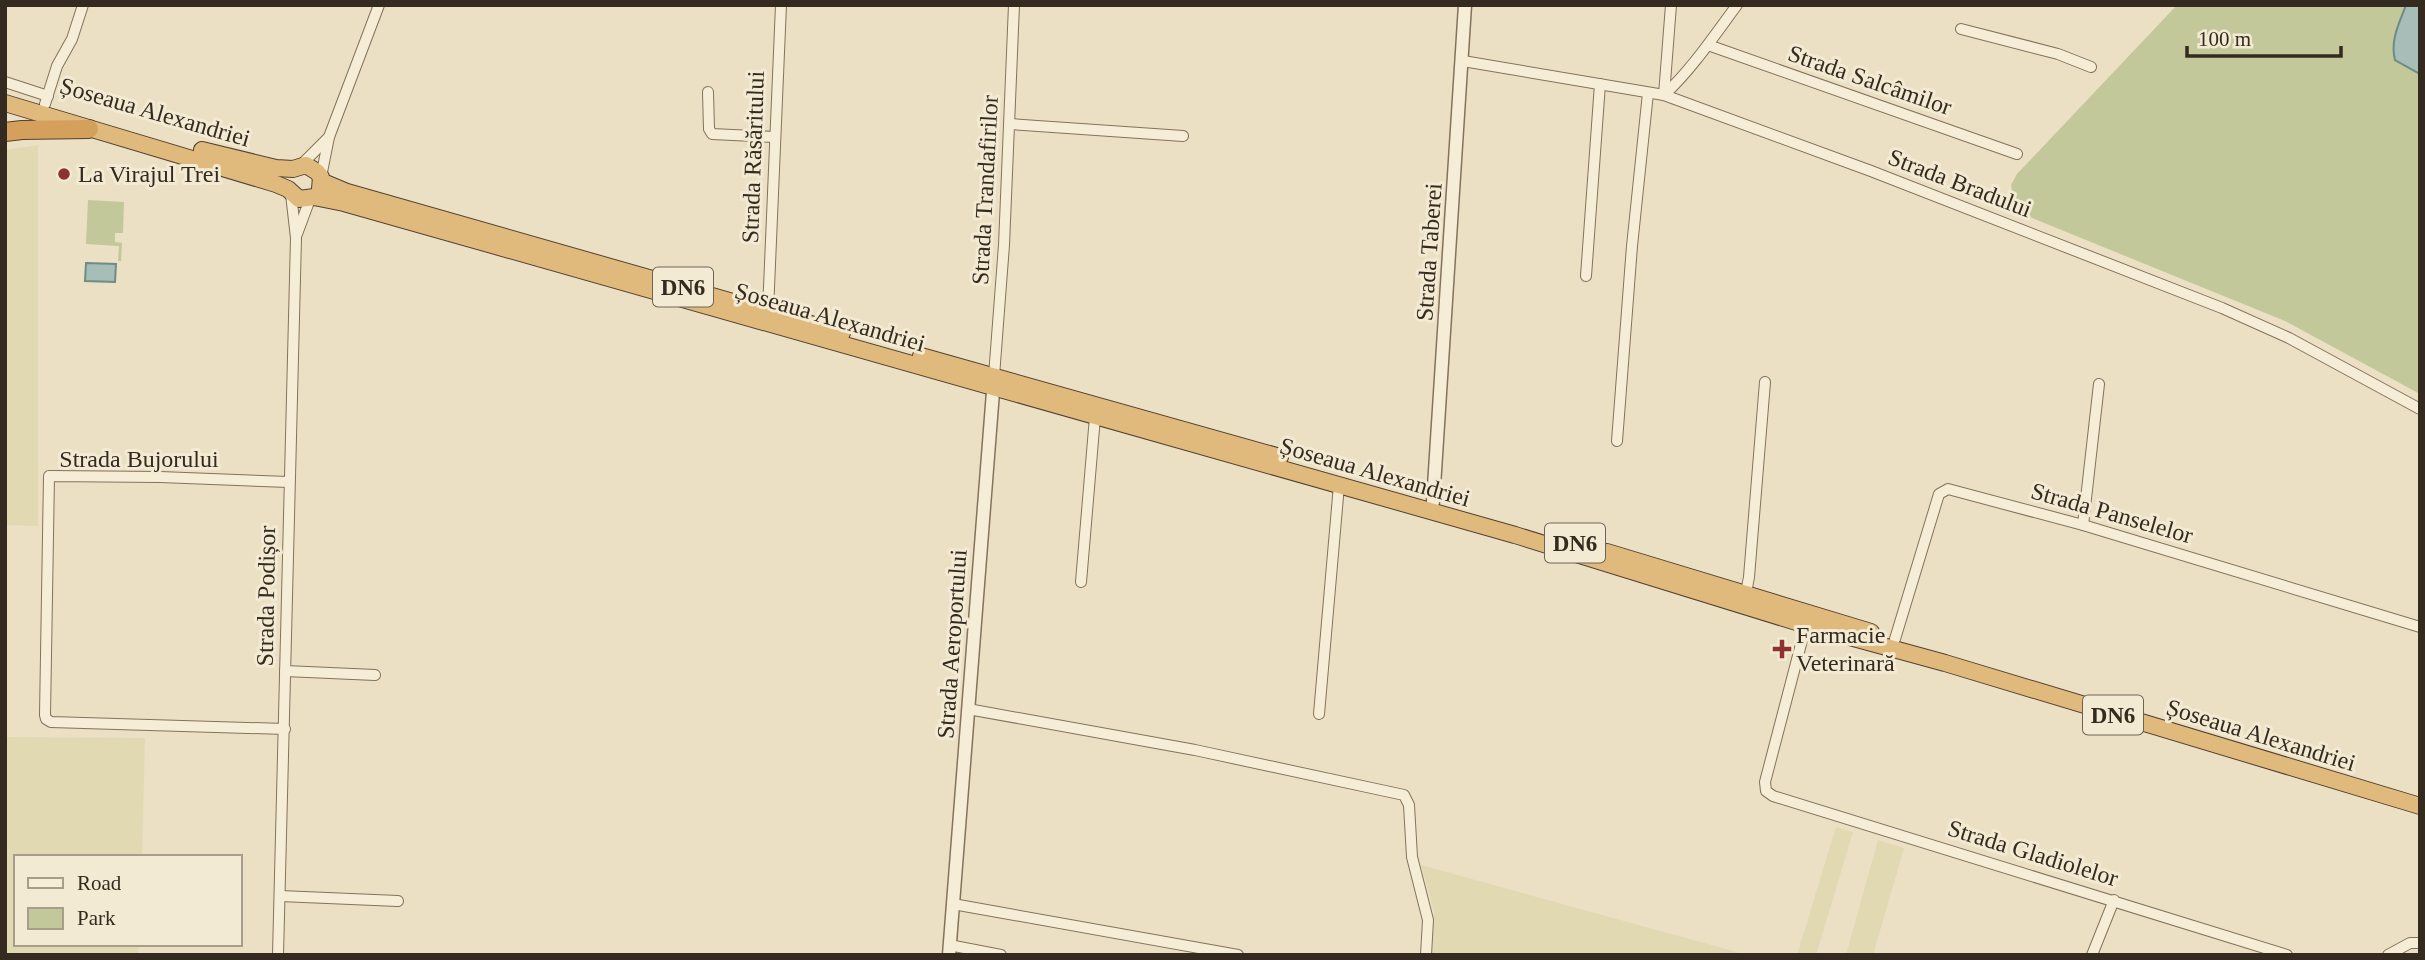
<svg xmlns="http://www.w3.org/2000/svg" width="2425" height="960" font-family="Georgia,serif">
<rect width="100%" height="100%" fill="#ebe0c4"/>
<!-- farmland -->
<g fill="#e0d9b2">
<path d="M38,145V526L5,525V150Z"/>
<path d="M5,737L145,738L142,857H16V944H139L138,955H5Z"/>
<path d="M1836,827L1853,832L1816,955H1797Z"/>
<path d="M1878,840L1904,848L1873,955H1846Z"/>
<path d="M1421,865L1733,951L1744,955H1432L1434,911Z"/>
</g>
<!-- green -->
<g fill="#c2c899">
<path d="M2177,5H2420V394L2285,321L2027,216L2015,207L2011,185L2017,174Z"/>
<path d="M88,200L124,202L123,233H115V242L122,243L121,261H118L119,246L86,244Z"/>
</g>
<!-- water -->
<g fill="#a6beb7" stroke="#6d8c85" stroke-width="2">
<path d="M2406,5H2420V74L2395,60C2390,40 2399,24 2406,5Z"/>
<path d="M86,263L116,264L115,282L85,281Z"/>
</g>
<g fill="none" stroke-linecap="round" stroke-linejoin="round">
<!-- minor casing -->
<g stroke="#84725c" stroke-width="12">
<g id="minor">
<path d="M1961,29L2058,54L2091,67"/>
<path d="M1708,45L2017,154"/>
<path d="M1463,61L1664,95L1871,171L2222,308L2289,338L2420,409"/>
<path d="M5,82L48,96"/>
<path d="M708,92L709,129L712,134L775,137"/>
<path d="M1664,95C1692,69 1714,36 1737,5"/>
<path d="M1664,95L1671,5"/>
<path d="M45,104L57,66L72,39L83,5"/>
<path d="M1010,124L1183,136"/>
<path d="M300,166L329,137"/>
<path d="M321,177L329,137L379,5"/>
<path d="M297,234L310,199"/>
<path d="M1586,276L1600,84"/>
<path d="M768,311L781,5"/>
<path d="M994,376L1004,245L1014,5"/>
<path d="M1617,441L1632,246L1648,93"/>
<path d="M2083,525L2099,384"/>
<path d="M1081,582L1095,417"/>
<path d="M1746,593L1749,577L1765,382"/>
<path d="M1806,625L1765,782L1766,791L1773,796L2287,955"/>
<path d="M1895,639L1939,494L1948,489L2083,525L2420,627"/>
<path d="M285,671L375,675"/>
<path d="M968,709L1195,750L1404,795L1409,805L1412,857L1428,920L1426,955"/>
<path d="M1319,714L1339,485"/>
<path d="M285,729L51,722L46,719L45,715L49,476L160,477L289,482"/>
<path d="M280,896L398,901"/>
<path d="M953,904L1238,955"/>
<path d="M949,945L1001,955"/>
<path d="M278,955L296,238L291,194"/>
<path d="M2092,955L2114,900"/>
<path d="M2388,955L2410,943H2420"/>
</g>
</g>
<!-- tertiary casing -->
<g stroke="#84725c" stroke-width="15">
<g id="tertiary">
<path d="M1433,502L1465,5"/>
<path d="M949,955L994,379"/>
</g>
</g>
<!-- trunk casing -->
<g stroke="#524030" stroke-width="18">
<g id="trunk">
<path d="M5,103L276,184L288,189L299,199L314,197L344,203L1515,535L1806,625L1945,663L2420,806"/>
<path d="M202,150L276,168L293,169L306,165L317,172L321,177L320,189"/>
<path d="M321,181L347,192L842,333"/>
<path d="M921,356L1280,457"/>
<path d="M1607,552L1871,632"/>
</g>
</g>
<!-- motorway casing -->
<g stroke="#524030" stroke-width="20">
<path id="motorway" d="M5,132L22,130L89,129"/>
</g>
<!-- minor -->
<use href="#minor" stroke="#f6edd7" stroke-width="10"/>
<!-- tertiary -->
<use href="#tertiary" stroke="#f6edd7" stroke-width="12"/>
<!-- trunk -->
<use href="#trunk" stroke="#e0ba7d" stroke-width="16"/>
<!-- motorway -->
<use href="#motorway" stroke="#d4a05b" stroke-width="18"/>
</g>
<!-- markers -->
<g fill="#8f3130" stroke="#f3ead3" stroke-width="2.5">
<circle cx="64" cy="174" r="7"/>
<path d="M1778.5 638.5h7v7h7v7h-7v7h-7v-7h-7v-7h7z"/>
</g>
<g text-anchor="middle" stroke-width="6" stroke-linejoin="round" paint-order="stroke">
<!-- shield labels -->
<g fill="#f3ead3" stroke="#6e6455" stroke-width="2">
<rect x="653" y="267.5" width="60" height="39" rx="5"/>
<rect x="1545" y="523.5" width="60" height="39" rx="5"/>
<rect x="2083" y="695.5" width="60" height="39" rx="5"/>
</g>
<g font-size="23" font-weight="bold" fill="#352a1f">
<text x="683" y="295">DN6</text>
<text x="1575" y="551">DN6</text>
<text x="2113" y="723">DN6</text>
</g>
<!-- street labels -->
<g font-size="24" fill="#352a1f" stroke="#f3ead3">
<text transform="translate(1870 80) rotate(19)" y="8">Strada Salcâmilor</text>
<text transform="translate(155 112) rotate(16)" y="8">Șoseaua Alexandriei</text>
<text transform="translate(753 157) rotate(-88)" y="8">Strada Răsăritului</text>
<text transform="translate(1960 183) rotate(21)" y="8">Strada Bradului</text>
<text transform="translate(985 190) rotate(-87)" y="8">Strada Trandafirilor</text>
<text transform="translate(1429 252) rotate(-86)" y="8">Strada Taberei</text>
<text transform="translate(830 317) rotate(16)" y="8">Șoseaua Alexandriei</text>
<text x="139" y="467">Strada Bujorului</text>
<text transform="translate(1375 472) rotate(16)" y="8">Șoseaua Alexandriei</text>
<text transform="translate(2112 513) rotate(16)" y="8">Strada Panselelor</text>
<text transform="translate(266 596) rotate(-89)" y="8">Strada Podișor</text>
<text transform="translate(952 644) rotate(-86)" y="8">Strada Aeroportului</text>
<text transform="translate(2261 735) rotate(17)" y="8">Șoseaua Alexandriei</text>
<text transform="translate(2033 853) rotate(17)" y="8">Strada Gladiolelor</text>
</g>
<!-- poi labels -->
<g font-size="24" fill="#352a1f" stroke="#f3ead3" text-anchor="start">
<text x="78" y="182">La Virajul Trei</text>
<text x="1796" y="643">Farmacie<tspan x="1796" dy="28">Veterinară</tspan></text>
</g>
</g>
<!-- border -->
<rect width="2425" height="960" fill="none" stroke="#352a1f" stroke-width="14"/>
<!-- legend -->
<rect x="14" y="855" width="228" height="91" fill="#f3ead3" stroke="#a79d8b" stroke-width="2"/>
<rect x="28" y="878" width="35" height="10" fill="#f6edd7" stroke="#a79d8b" stroke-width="2"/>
<text x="77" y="890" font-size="21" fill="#352a1f">Road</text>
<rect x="28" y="908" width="35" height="21" fill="#c2c899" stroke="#a79d8b" stroke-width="2"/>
<text x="77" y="925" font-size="21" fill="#352a1f">Park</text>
<!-- scale -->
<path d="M2187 46v10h154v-10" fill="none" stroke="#352a1f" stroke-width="3.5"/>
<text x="2198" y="46" font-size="21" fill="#352a1f" stroke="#f3ead3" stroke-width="5" paint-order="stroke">100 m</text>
</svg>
